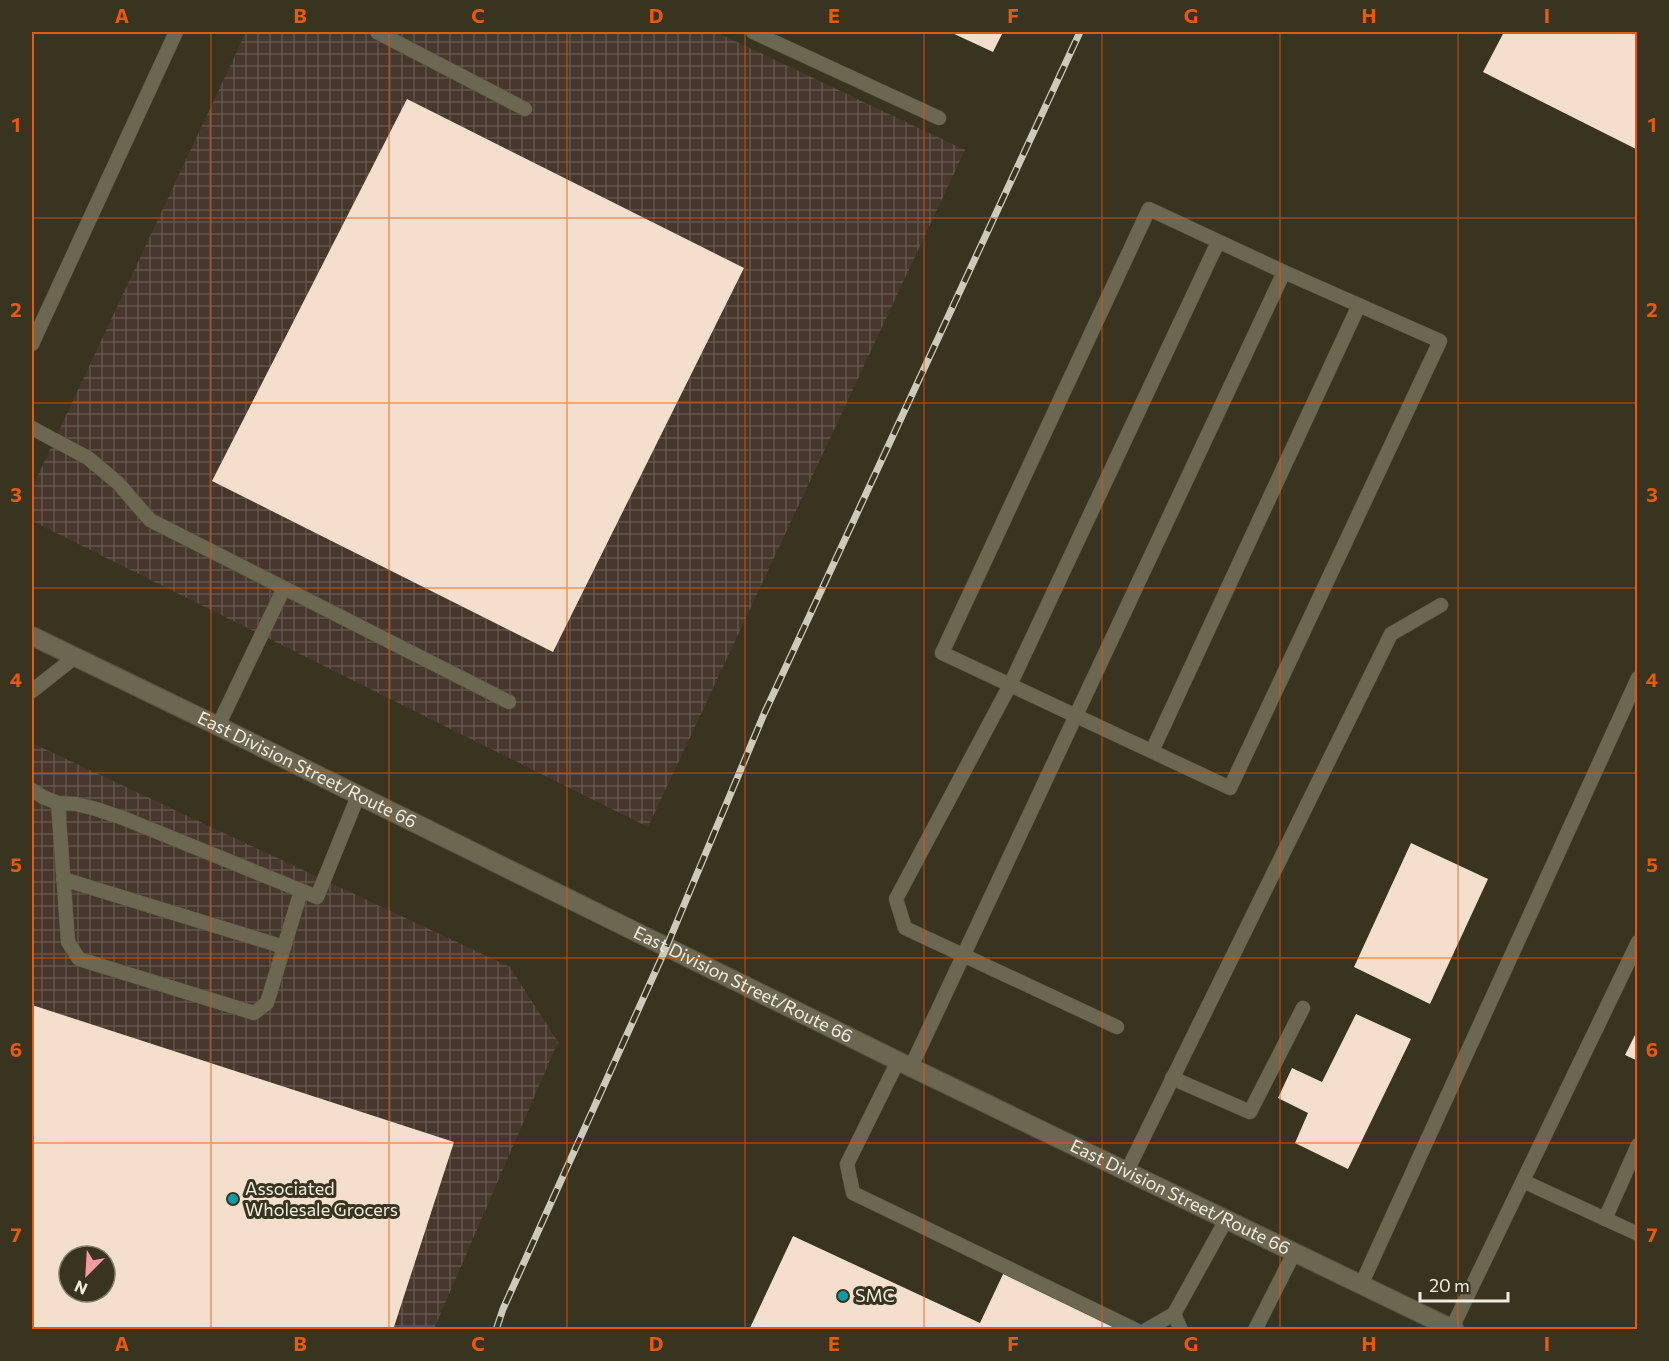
<svg xmlns="http://www.w3.org/2000/svg" width="1669" height="1361" font-family="Commissioner,sans-serif">
<defs>
<pattern id="industrial-grid" width="8" height="8" patternUnits="userSpaceOnUse" patternTransform="scale(1.5)"><rect width="8" height="8" fill="#48372d"/><path d="M0 4h8M4 0v8" fill="none" stroke="#63544b"/></pattern>
</defs>
<rect width="100%" height="100%" fill="#38341f"/>
<!-- industrial -->
<g fill="url(#industrial-grid)" fill-rule="evenodd">
<path d="M246,32H716L965,150L648,827L32,521V488Z"/>
<path d="M32,743L510,967L558,1042L434,1329L32,1330ZM69,1256H105V1292H69Z"/>
</g>
<!-- building -->
<g fill="#f4dfcc" fill-rule="evenodd">
<path d="M950,32H1003L993,52Z"/>
<path d="M1504,32H1638V150L1483,72Z"/>
<path d="M407,99L744,268L553,652L212,481Z"/>
<path d="M1411,843L1488,879L1430,1004L1354,967Z"/>
<path d="M32,1005L454,1142L393,1330H32ZM69,1256H105V1292H69Z"/>
<path d="M1356,1014L1411,1039L1348,1169L1295,1143L1308,1113L1278,1098L1292,1068L1322,1082Z"/>
<path d="M1638,1029V1061L1625,1055Z"/>
<path d="M793,1236L980,1323L1005,1270L1124,1330H749Z"/>
</g>
<g fill="none" stroke-linecap="round" stroke-linejoin="round">
<!-- lane casing -->
<g stroke="#555340" stroke-width="15">
<g id="lane">
<path d="M377,32L525,109"/>
<path d="M753,32L939,118"/>
<path d="M1149,209L1284,272L1440,341L1230,788L942,653Z"/>
<path d="M32,344L176,32"/>
<path d="M32,428L88,458L118,483L150,520L509,702"/>
<path d="M32,691L75,657"/>
<path d="M218,726L284,588"/>
<path d="M1152,751L1359,305"/>
<path d="M32,790L43,797L58,803L76,804L96,809L123,818L317,897L358,796"/>
<path d="M58,803L68,942L79,959L254,1013L267,1003L301,891"/>
<path d="M63,879L284,947"/>
<path d="M1117,1027L905,928L896,899L1010,685L1218,242"/>
<path d="M898,1061L847,1164L853,1193L1136,1330"/>
<path d="M911,1067L1284,272"/>
<path d="M1172,1078L1250,1112L1303,1008"/>
<path d="M1127,1171L1391,634L1441,605"/>
<path d="M1523,1181L1638,1234"/>
<path d="M1605,1219L1638,1145"/>
<path d="M1361,1285L1638,678"/>
<path d="M1174,1314L1181,1330"/>
<path d="M1452,1328L1638,942"/>
<path d="M1146,1330L1174,1314L1226,1220"/>
<path d="M1255,1330L1294,1253"/>
</g>
</g>
<!-- secondary casing -->
<g stroke="#555340" stroke-width="20">
<g id="secondary">
<path id="s1" d="M32,636L218,726L898,1061L1455,1330"/>
</g>
</g>
<!-- lane -->
<use href="#lane" stroke="#6b6750" stroke-width="14"/>
<!-- secondary -->
<use href="#secondary" stroke="#6b6750" stroke-width="18"/>
<!-- rail casing -->
<g stroke="#cccabb" stroke-width="7">
<path id="rail" d="M496,1330L503,1309L666,948L764,714L1080,32"/>
</g>
<!-- rail -->
<use href="#rail" stroke="#38341f" stroke-width="4.5" stroke-dasharray="14" stroke-linecap="butt"/>
</g>
<!-- grid -->
<path fill="none" stroke="#e8590c" stroke-width="1.5" stroke-opacity="0.55" d="M211,32V1330M389,32V1330M567,32V1330M745,32V1330M924,32V1330M1102,32V1330M1280,32V1330M1458,32V1330M32,218H1638M32,403H1638M32,588H1638M32,773H1638M32,958H1638M32,1143H1638"/>
<!-- markers -->
<g fill="#0f9aa8" stroke="#38341f" stroke-width="2">
<circle cx="233" cy="1199" r="6"/>
<circle cx="843" cy="1296" r="6"/>
</g>
<g text-anchor="middle" stroke-width="6" stroke-linejoin="round" paint-order="stroke">
<!-- street labels -->
<g font-size="18" fill="#f0eee1" stroke="#38341f">
<text dy="6" stroke="none"><textPath href="#s1" startOffset="306">East Division Street/Route 66</textPath></text>
<text dy="6" stroke="none"><textPath href="#s1" startOffset="792">East Division Street/Route 66</textPath></text>
<text dy="6" stroke="none"><textPath href="#s1" startOffset="1278">East Division Street/Route 66</textPath></text>
</g>
<!-- poi labels -->
<g font-size="18" fill="#f0eee1" stroke="#38341f" text-anchor="start">
<text x="245" y="1195">Associated<tspan x="245" dy="21">Wholesale Grocers</tspan></text>
<text x="855" y="1302">SMC</text>
</g>
</g>
<!-- border -->
<rect width="1669" height="1361" fill="none" stroke="#38341f" stroke-width="66"/>
<!-- north arrow -->
<g transform="translate(87 1274) rotate(204)"><circle r="28" fill="#38341f" stroke="#827e6d" stroke-width="1.5"/>
<path d="M0-4.5L10 22L0 15L-10 22Z" fill="#f59b9e"/>
<text y="-9" font-size="16" font-weight="bold" text-anchor="middle" fill="#f0eee1">N</text>
</g>
<!-- scale -->
<path d="M1420 1292v9h88v-9" fill="none" stroke="#f0eee1" stroke-width="3"/>
<text x="1429" y="1292" font-size="18" fill="#f0eee1" stroke="#38341f" stroke-width="4.5" paint-order="stroke">20 m</text>
<rect x="33" y="33" width="1603" height="1295" fill="none" stroke="#e8590c" stroke-width="2"/>
<g font-size="20" text-anchor="middle" font-weight="bold" fill="#e8590c">
<text x="122" y="23">A</text>
<text x="300" y="23">B</text>
<text x="478" y="23">C</text>
<text x="656" y="23">D</text>
<text x="834" y="23">E</text>
<text x="1013" y="23">F</text>
<text x="1191" y="23">G</text>
<text x="1369" y="23">H</text>
<text x="1547" y="23">I</text>
<text x="16" y="132">1</text>
<text x="1652" y="132">1</text>
<text x="16" y="317">2</text>
<text x="1652" y="317">2</text>
<text x="16" y="502">3</text>
<text x="1652" y="502">3</text>
<text x="16" y="687">4</text>
<text x="1652" y="687">4</text>
<text x="16" y="872">5</text>
<text x="1652" y="872">5</text>
<text x="16" y="1057">6</text>
<text x="1652" y="1057">6</text>
<text x="16" y="1242">7</text>
<text x="1652" y="1242">7</text>
<text x="122" y="1351">A</text>
<text x="300" y="1351">B</text>
<text x="478" y="1351">C</text>
<text x="656" y="1351">D</text>
<text x="834" y="1351">E</text>
<text x="1013" y="1351">F</text>
<text x="1191" y="1351">G</text>
<text x="1369" y="1351">H</text>
<text x="1547" y="1351">I</text>
</g>
</svg>
